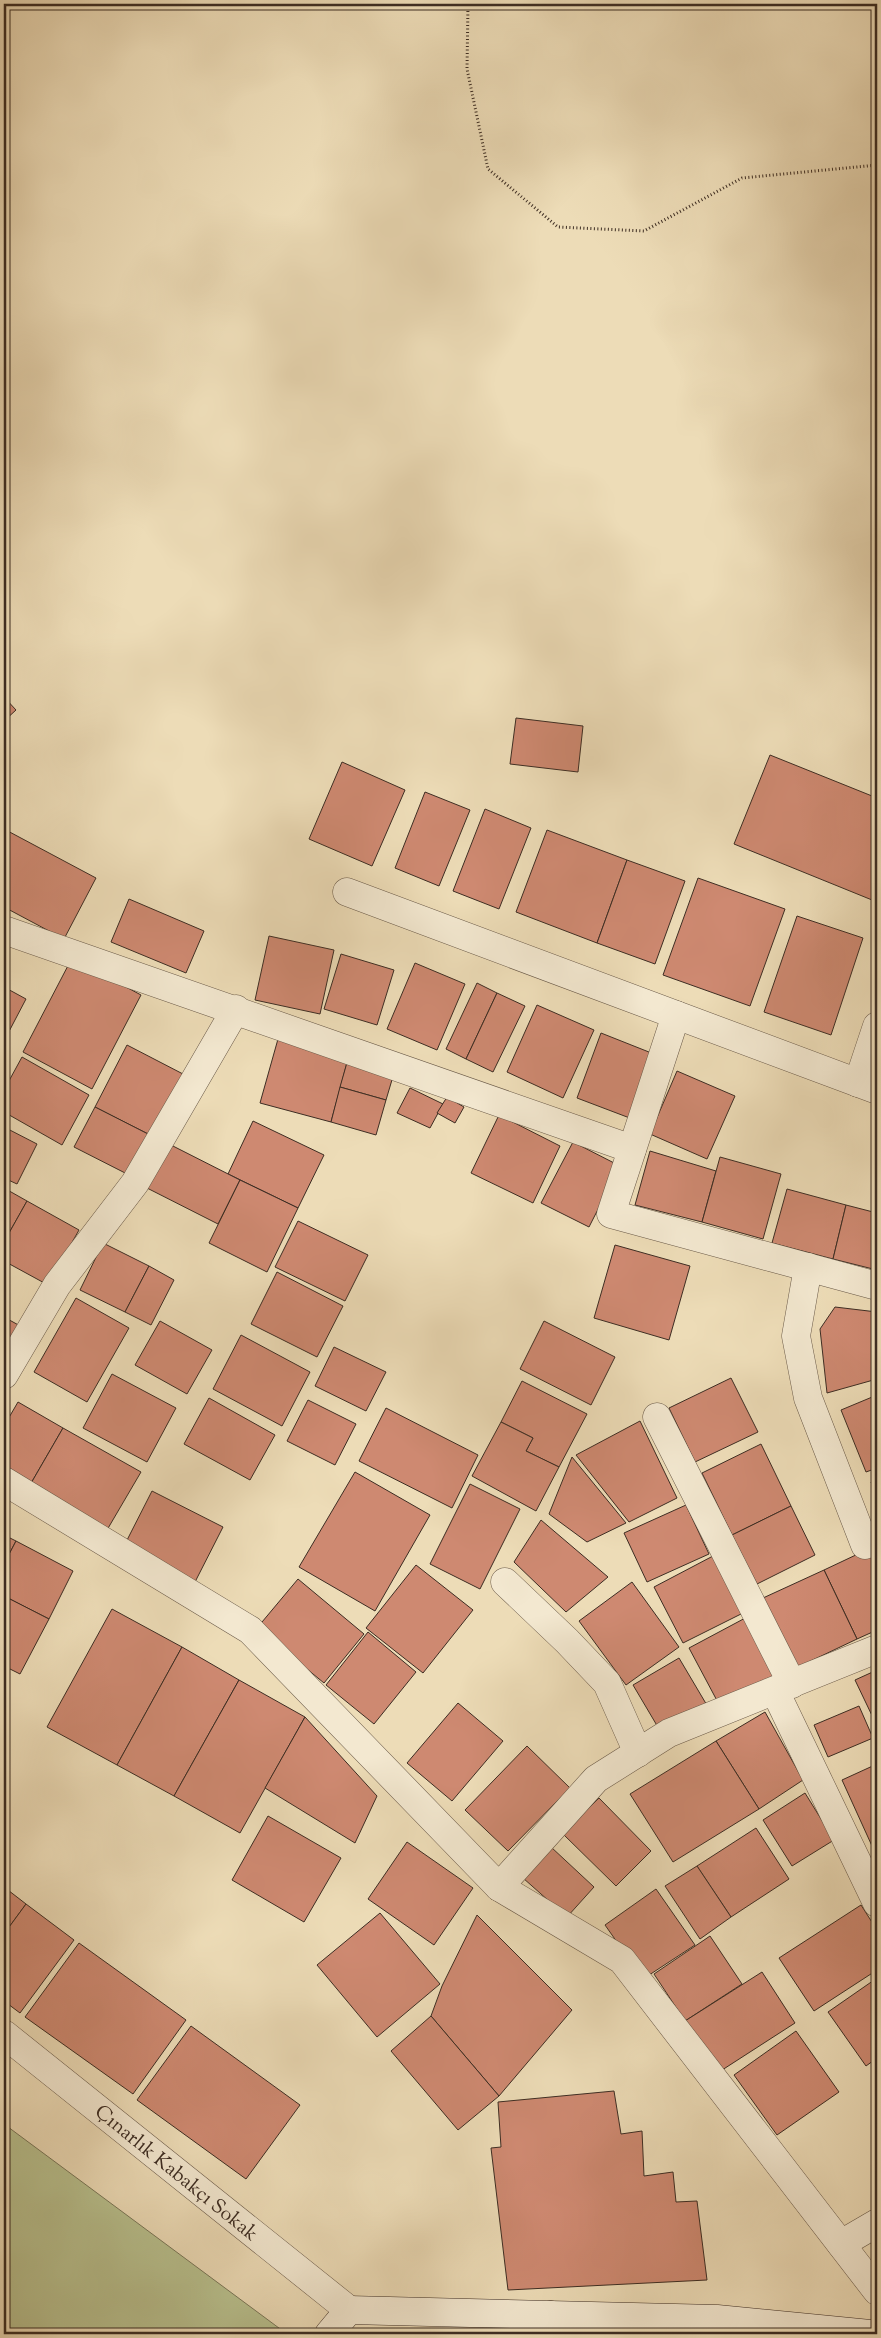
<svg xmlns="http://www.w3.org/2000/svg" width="881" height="2338" font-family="'Sorts Mill Goudy',serif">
<rect width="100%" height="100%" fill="#eddcb7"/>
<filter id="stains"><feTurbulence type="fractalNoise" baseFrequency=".004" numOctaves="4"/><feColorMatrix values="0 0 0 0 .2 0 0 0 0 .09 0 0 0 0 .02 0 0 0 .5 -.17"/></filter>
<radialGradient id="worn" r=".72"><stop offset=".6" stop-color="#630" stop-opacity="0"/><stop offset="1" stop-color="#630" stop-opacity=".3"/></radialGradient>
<!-- green -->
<path fill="#b8c08e" stroke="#7a7658" d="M4,2124L287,2334H4Z"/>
<!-- building -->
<g fill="#ce8971" stroke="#3d2d23">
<path d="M4,697L16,710L4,721Z"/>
<path d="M516,718L583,726L578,772L510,764Z"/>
<path d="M770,755L877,798V902L734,844Z"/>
<path d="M342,762L405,790L372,866L309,839Z"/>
<path d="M425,792L470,810L439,886L395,868Z"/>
<path d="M485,809L531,828L499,909L453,891Z"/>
<path d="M4,829L96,878L64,939L4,907Z"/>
<path d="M547,830L627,860L597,943L516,912Z"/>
<path d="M627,860L685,881L655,964L597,943Z"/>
<path d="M698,878L785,909L750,1006L663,975Z"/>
<path d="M129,899L204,931L186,973L111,942Z"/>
<path d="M797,916L863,938L831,1035L764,1012Z"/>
<path d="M269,936L334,950L320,1014L255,1000Z"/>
<path d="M341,954L394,970L377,1025L324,1009Z"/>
<path d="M72,958L141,995L92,1089L23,1052Z"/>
<path d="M415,963L465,984L437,1050L387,1029Z"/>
<path d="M477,983L497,993L466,1059L446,1049Z"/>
<path d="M4,987L26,999L4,1041Z"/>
<path d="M497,993L525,1006L493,1072L466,1059Z"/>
<path d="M537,1005L594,1030L563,1098L507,1072Z"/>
<path d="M601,1033L659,1056L635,1120L577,1098Z"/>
<path d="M278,1039L348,1059L331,1122L260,1103Z"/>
<path d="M127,1045L183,1074L152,1136L95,1107Z"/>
<path d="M22,1057L89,1095L62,1145L4,1112V1090Z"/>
<path d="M348,1059L394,1073L386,1100L340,1087Z"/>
<path d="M677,1071L735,1096L707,1159L650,1134Z"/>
<path d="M340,1087L386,1100L376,1135L331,1122Z"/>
<path d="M410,1088L443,1104L430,1128L397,1113Z"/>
<path d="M447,1097L464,1107L455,1123L437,1113Z"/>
<path d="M95,1107L152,1136L131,1176L74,1147Z"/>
<path d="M499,1115L560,1146L533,1203L471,1173Z"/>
<path d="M253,1121L324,1155L298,1208L228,1174Z"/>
<path d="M4,1127L37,1144L17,1184L4,1178Z"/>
<path d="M573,1142L620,1166L589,1227L541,1203Z"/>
<path d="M167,1143L240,1180L218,1224L145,1187Z"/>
<path d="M650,1151L716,1171L702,1222L635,1205Z"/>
<path d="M720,1157L781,1174L763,1239L702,1222Z"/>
<path d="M240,1180L298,1208L267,1272L209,1243Z"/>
<path d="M4,1188L27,1201L4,1242Z"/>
<path d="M787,1189L846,1205L833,1259L772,1243Z"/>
<path d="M27,1201L79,1230L48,1285L4,1261V1242Z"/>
<path d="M846,1205L877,1213V1251L873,1269L833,1259Z"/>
<path d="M298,1221L368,1255L345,1301L275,1267Z"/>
<path d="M103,1243L149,1266L125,1312L80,1290Z"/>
<path d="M615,1245L690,1266L669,1340L594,1318Z"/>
<path d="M149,1266L174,1280L151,1325L125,1312Z"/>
<path d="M277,1272L343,1306L317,1357L251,1324Z"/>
<path d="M76,1298L129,1328L87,1402L34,1372Z"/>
<path d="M835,1307L877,1312V1379L827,1393L820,1329Z"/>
<path d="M4,1317L22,1327L4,1361Z"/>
<path d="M160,1321L212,1350L187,1394L135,1365Z"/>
<path d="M544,1321L615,1357L591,1405L520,1369Z"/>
<path d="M241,1335L310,1372L282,1426L213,1389Z"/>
<path d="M334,1347L386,1372L366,1411L315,1386Z"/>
<path d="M112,1374L176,1408L147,1462L83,1428Z"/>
<path d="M731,1378L758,1432L695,1462L669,1408Z"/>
<path d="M522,1381L587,1414L559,1467L526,1451L533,1438L501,1422Z"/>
<path d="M877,1395V1468L866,1472L841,1410Z"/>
<path d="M209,1398L275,1435L250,1480L184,1444Z"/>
<path d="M308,1400L356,1424L335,1465L287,1441Z"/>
<path d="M18,1402L63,1428L30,1485L4,1470V1426Z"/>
<path d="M386,1408L478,1455L452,1508L359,1461Z"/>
<path d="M640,1421L677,1498L629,1522L576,1455Z"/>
<path d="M501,1422L533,1438L526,1451L559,1467L536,1511L472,1476Z"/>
<path d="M63,1428L141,1472L107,1530L30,1485Z"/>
<path d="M761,1444L791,1506L732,1535L702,1473Z"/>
<path d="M572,1457L626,1523L587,1542L549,1514Z"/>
<path d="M355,1472L430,1515L375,1611L299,1567Z"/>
<path d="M877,1479V1497L871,1482Z"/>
<path d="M470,1484L520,1509L480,1589L430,1564Z"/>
<path d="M152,1491L223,1527L195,1582L124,1546Z"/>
<path d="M686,1505L709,1554L647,1582L624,1533Z"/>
<path d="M791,1506L815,1555L757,1584L732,1535Z"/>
<path d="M541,1520L608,1577L566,1612L514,1562Z"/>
<path d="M4,1535L16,1541L4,1564Z"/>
<path d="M16,1541L73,1571L49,1619L4,1596V1564Z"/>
<path d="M877,1545V1630L857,1639L824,1570Z"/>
<path d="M713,1556L743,1613L683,1643L654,1587Z"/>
<path d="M416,1565L473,1610L423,1673L366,1628Z"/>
<path d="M824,1570L857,1639L796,1668L763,1598Z"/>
<path d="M298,1579L364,1634L324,1683L257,1628Z"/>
<path d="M632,1582L679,1647L626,1685L579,1621Z"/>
<path d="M4,1596L49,1619L20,1674L4,1666Z"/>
<path d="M112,1609L182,1647L117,1765L47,1727Z"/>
<path d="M749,1616L782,1678L722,1710L689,1648Z"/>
<path d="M368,1632L416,1672L374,1724L326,1685Z"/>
<path d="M182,1647L239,1680L174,1796L117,1765Z"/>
<path d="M679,1658L708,1707L662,1734L633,1685Z"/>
<path d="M877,1670V1726L855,1680Z"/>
<path d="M239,1680L305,1717L240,1833L174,1796Z"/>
<path d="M458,1703L503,1741L452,1801L407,1763Z"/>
<path d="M859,1706L873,1738L828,1757L814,1725Z"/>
<path d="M765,1712L803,1780L759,1809L716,1741Z"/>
<path d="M305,1717L377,1796L355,1843L265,1788Z"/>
<path d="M716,1741L759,1809L673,1862L630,1794Z"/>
<path d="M527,1746L570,1788L508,1851L465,1810Z"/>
<path d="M877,1764V1857L842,1780Z"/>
<path d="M805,1793L834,1840L792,1866L763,1820Z"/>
<path d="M599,1798L651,1851L616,1886L563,1834Z"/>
<path d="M268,1816L341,1858L304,1922L232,1880Z"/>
<path d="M756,1828L789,1879L731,1917L697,1866Z"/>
<path d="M407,1842L473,1888L434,1945L368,1899Z"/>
<path d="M551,1847L594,1887L567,1917L523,1878Z"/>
<path d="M697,1866L731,1917L700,1939L665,1886Z"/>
<path d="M4,1887L26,1904L4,1934Z"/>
<path d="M656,1889L695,1945L643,1979L605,1925Z"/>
<path d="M26,1904L74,1940L20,2013L4,2001V1934Z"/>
<path d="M861,1905L877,1930V1970L814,2011L779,1958Z"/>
<path d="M380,1913L440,1984L377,2037L317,1965Z"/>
<path d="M477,1915L572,2010L499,2096L431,2016L442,1986Z"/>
<path d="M710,1936L742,1984L685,2021L654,1974Z"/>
<path d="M79,1943L186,2020L133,2094L25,2017Z"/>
<path d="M762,1972L795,2023L719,2072L685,2021Z"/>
<path d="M877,1978V2058L866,2066L828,2012Z"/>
<path d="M431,2016L499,2096L458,2130L391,2051Z"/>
<path d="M191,2026L300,2105L246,2179L137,2100Z"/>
<path d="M796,2031L839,2092L777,2135L734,2075Z"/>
<path d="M614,2091L621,2134L642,2131L644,2176L673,2172L676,2202L697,2201L707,2280L508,2290L491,2148L501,2147L498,2102Z"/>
</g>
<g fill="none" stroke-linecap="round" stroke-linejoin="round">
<!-- street casing -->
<g stroke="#695948" stroke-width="29">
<g id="street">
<path d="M347,892L877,1090"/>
<path d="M4,930L632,1149"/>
<path d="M676,1015L611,1214L877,1286"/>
<path d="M858,1083L877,1026"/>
<path d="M808,1267L796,1336L808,1398L865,1545"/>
<path d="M4,1375L57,1285L135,1183L236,1009"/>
<path d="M657,1417L792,1684"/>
<path d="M4,1481L250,1630L499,1887L622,1960L877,2291"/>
<path d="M505,1582L567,1641L607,1683L638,1753"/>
<path d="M775,1691L877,1903"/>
<path d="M499,1887L596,1779L669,1733L877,1649"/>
<path d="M4,2034L349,2310"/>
<path d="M841,2244L877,2223"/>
<path d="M550,2315L565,2334"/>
</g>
</g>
<!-- secondary casing -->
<g stroke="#3d2d23" stroke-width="29">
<path id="secondary" d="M329,2334L349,2310L717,2319L870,2334"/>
</g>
<!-- path -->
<path stroke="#3d2d23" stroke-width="3" stroke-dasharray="1 2.5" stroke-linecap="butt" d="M468,4L467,69L488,169L558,227L644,231L742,178L877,165"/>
<!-- street -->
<use href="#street" stroke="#f3e8d0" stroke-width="28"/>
<!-- secondary -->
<use href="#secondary" stroke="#f3e8d0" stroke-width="28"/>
</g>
<g text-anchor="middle" stroke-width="5" stroke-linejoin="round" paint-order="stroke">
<!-- street labels -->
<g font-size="20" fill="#3d2d23" stroke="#f3e8d0">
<text transform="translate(177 2172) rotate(39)" y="7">Çınarlık Kabakçı Sokak</text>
</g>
</g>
<!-- margin -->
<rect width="881" height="2338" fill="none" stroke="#eddcb7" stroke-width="20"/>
<rect x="5" y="5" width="871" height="2328" fill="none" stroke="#3d2d23" stroke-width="2.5"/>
<rect x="10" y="10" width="861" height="2318" fill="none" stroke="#3d2d23"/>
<rect width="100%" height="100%" filter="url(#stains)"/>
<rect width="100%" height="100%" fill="url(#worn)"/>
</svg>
